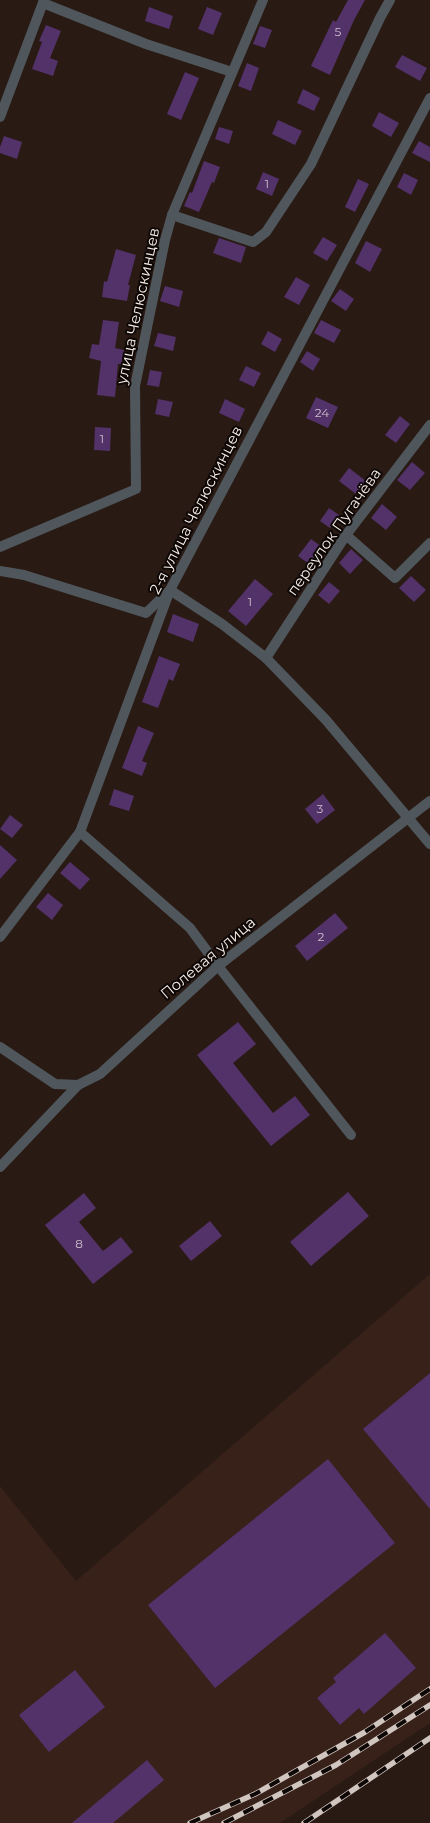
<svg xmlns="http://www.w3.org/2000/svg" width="430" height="1823" font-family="Montserrat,sans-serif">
<rect width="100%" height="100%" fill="#2a1a14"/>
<!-- built -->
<path fill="#372119" d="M430,1274V1723L280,1823H0V1486L76,1581Z"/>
<!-- building -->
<g fill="#533169">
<path d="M348,0H365L354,20L330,75L311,66L333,20L336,22Z"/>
<path d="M149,7L173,16L169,29L145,21Z"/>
<path d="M207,7L222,13L213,35L198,29Z"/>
<path d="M46,25L61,31L50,58L58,61L53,76L32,69L42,42L39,41Z"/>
<path d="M260,26L272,30L265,48L253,44Z"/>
<path d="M402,55L427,68L420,81L395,67Z"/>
<path d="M247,63L259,68L251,91L238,86Z"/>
<path d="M185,72L199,78L181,120L167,114Z"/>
<path d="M303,89L320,98L314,111L297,103Z"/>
<path d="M379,112L399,123L391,137L372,126Z"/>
<path d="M278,120L302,131L295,145L272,134Z"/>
<path d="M219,127L233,131L229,144L215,139Z"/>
<path d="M4,136L22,142L17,159L0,153V147Z"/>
<path d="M419,141L430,147V162L412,153Z"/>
<path d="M204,161L220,167L214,183L212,182L199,212L184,206L190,192L192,193Z"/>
<path d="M263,172L279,179L272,196L256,189Z"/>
<path d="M404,173L418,180L411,195L397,187Z"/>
<path d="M358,179L369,184L355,212L345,207Z"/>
<path d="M323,237L337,245L327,261L313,253Z"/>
<path d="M219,238L246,247L241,263L213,253Z"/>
<path d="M366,241L382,249L370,272L355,263Z"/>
<path d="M116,249L136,255L128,285H130L127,301L102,297L104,281L107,282Z"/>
<path d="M296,277L310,285L299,305L284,297Z"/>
<path d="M165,286L183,291L179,307L160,301Z"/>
<path d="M340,289L354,299L346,311L331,301Z"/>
<path d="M103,320L119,322L115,348L124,350L121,364H118L115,397L97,395L101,361L89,358L92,344L99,345Z"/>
<path d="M321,320L341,330L334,343L314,333Z"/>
<path d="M268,331L282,339L275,352L261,344Z"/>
<path d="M158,333L176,337L173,351L154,346Z"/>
<path d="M307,351L320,359L313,371L300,362Z"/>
<path d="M246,366L261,373L254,387L239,380Z"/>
<path d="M150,370L162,372L159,387L147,385Z"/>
<path d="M316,397L338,407L328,428L306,418Z"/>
<path d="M158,399L173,402L169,417L155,414Z"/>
<path d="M225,399L245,409L239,422L219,413Z"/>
<path d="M400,416L410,424L396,443L385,435Z"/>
<path d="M95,427L111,428L110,451L94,450Z"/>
<path d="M412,462L425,473L410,490L397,480Z"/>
<path d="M349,468L366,481L356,494L339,481Z"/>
<path d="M382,504L397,517L386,530L371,518Z"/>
<path d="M329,508L339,515L330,528L320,521Z"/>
<path d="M311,539L322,547L309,564L298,556Z"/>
<path d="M351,549L363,560L350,574L339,563Z"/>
<path d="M411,576L426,590L414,602L399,588Z"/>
<path d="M255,579L273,594L246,626L228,611Z"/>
<path d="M329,582L340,591L329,604L318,595Z"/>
<path d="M173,614L199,624L193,642L167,632Z"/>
<path d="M159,656L180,664L173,681L169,679L158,708L142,702Z"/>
<path d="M138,726L154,733L142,761L147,763L142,776L122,768Z"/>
<path d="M114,789L134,796L129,811L109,805Z"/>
<path d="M323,794L335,810L317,824L305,809Z"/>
<path d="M10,815L23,825L12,838L0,829Z"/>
<path d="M0,845L17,860L0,879Z"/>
<path d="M70,862L90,879L80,890L60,873Z"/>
<path d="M48,893L63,905L52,920L36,907Z"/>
<path d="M335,913L348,928L307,961L295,946Z"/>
<path d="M238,1022L256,1044L233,1063L273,1113L295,1096L310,1115L271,1146L197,1055Z"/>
<path d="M348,1192L369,1216L311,1266L290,1242Z"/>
<path d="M84,1193L96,1208L79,1222L103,1251L121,1237L133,1252L93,1284L45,1225Z"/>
<path d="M210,1221L222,1236L191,1261L179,1246Z"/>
<path d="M430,1373V1509L363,1429Z"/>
<path d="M328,1459L395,1543L215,1688L148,1605Z"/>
<path d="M385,1633L416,1668L364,1714L359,1708L340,1725L317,1698L336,1682L333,1678Z"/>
<path d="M75,1670L105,1707L49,1752L19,1715Z"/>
<path d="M147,1760L164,1780L113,1823H72Z"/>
</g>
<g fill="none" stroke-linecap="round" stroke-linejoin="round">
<!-- street -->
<g stroke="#4f575c" stroke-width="10">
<path d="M43,3L146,44L232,72"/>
<path d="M0,117L44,0"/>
<path d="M172,215L253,242L266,232L311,164L380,18L390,0"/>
<path d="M346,535L395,578L430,543"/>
<path d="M0,547L136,489L135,386L165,240L172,215L263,0"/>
<path d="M0,571L24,575L146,613L170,590L222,624L266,658L326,720L430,844"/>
<path d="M266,658L346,535L430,425"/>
<path d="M80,832L190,928L218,966L351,1135"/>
<path d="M0,937L80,832L170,590L430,98"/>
<path d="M0,1047L55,1084L78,1085L100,1074L218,966L430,801"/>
<path d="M0,1167L78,1085"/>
</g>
<!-- rail casing -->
<g stroke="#d1c5c0" stroke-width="5.5">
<g id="rail">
<path d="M190,1823L255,1794L365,1732L430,1689"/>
<path d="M224,1823L336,1765L430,1705"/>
<path d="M304,1823L430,1738"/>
</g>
</g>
<!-- rail -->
<use href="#rail" stroke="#0d0705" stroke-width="4" stroke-dasharray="11" stroke-linecap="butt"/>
</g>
<g text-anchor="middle" stroke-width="4" stroke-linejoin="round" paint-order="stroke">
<!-- number labels -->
<g font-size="12" fill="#cfbec8">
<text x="338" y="36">5</text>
<text x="267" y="188">1</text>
<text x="322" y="417">24</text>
<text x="102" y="443">1</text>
<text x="250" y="606">1</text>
<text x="320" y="813">3</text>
<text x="321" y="941">2</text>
<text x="79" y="1248">8</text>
</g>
<!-- street labels -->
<g font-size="15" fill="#f8ede8" stroke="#0d0705">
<text transform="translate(138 306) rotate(-78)" y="5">улица Челюскинцев</text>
<text transform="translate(196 510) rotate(-63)" y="5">2-я улица Челюскинцев</text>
<text transform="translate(334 532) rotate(-55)" y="5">переулок Пугачёва</text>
<text transform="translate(208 958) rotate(-40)" y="5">Полевая улица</text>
</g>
</g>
</svg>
